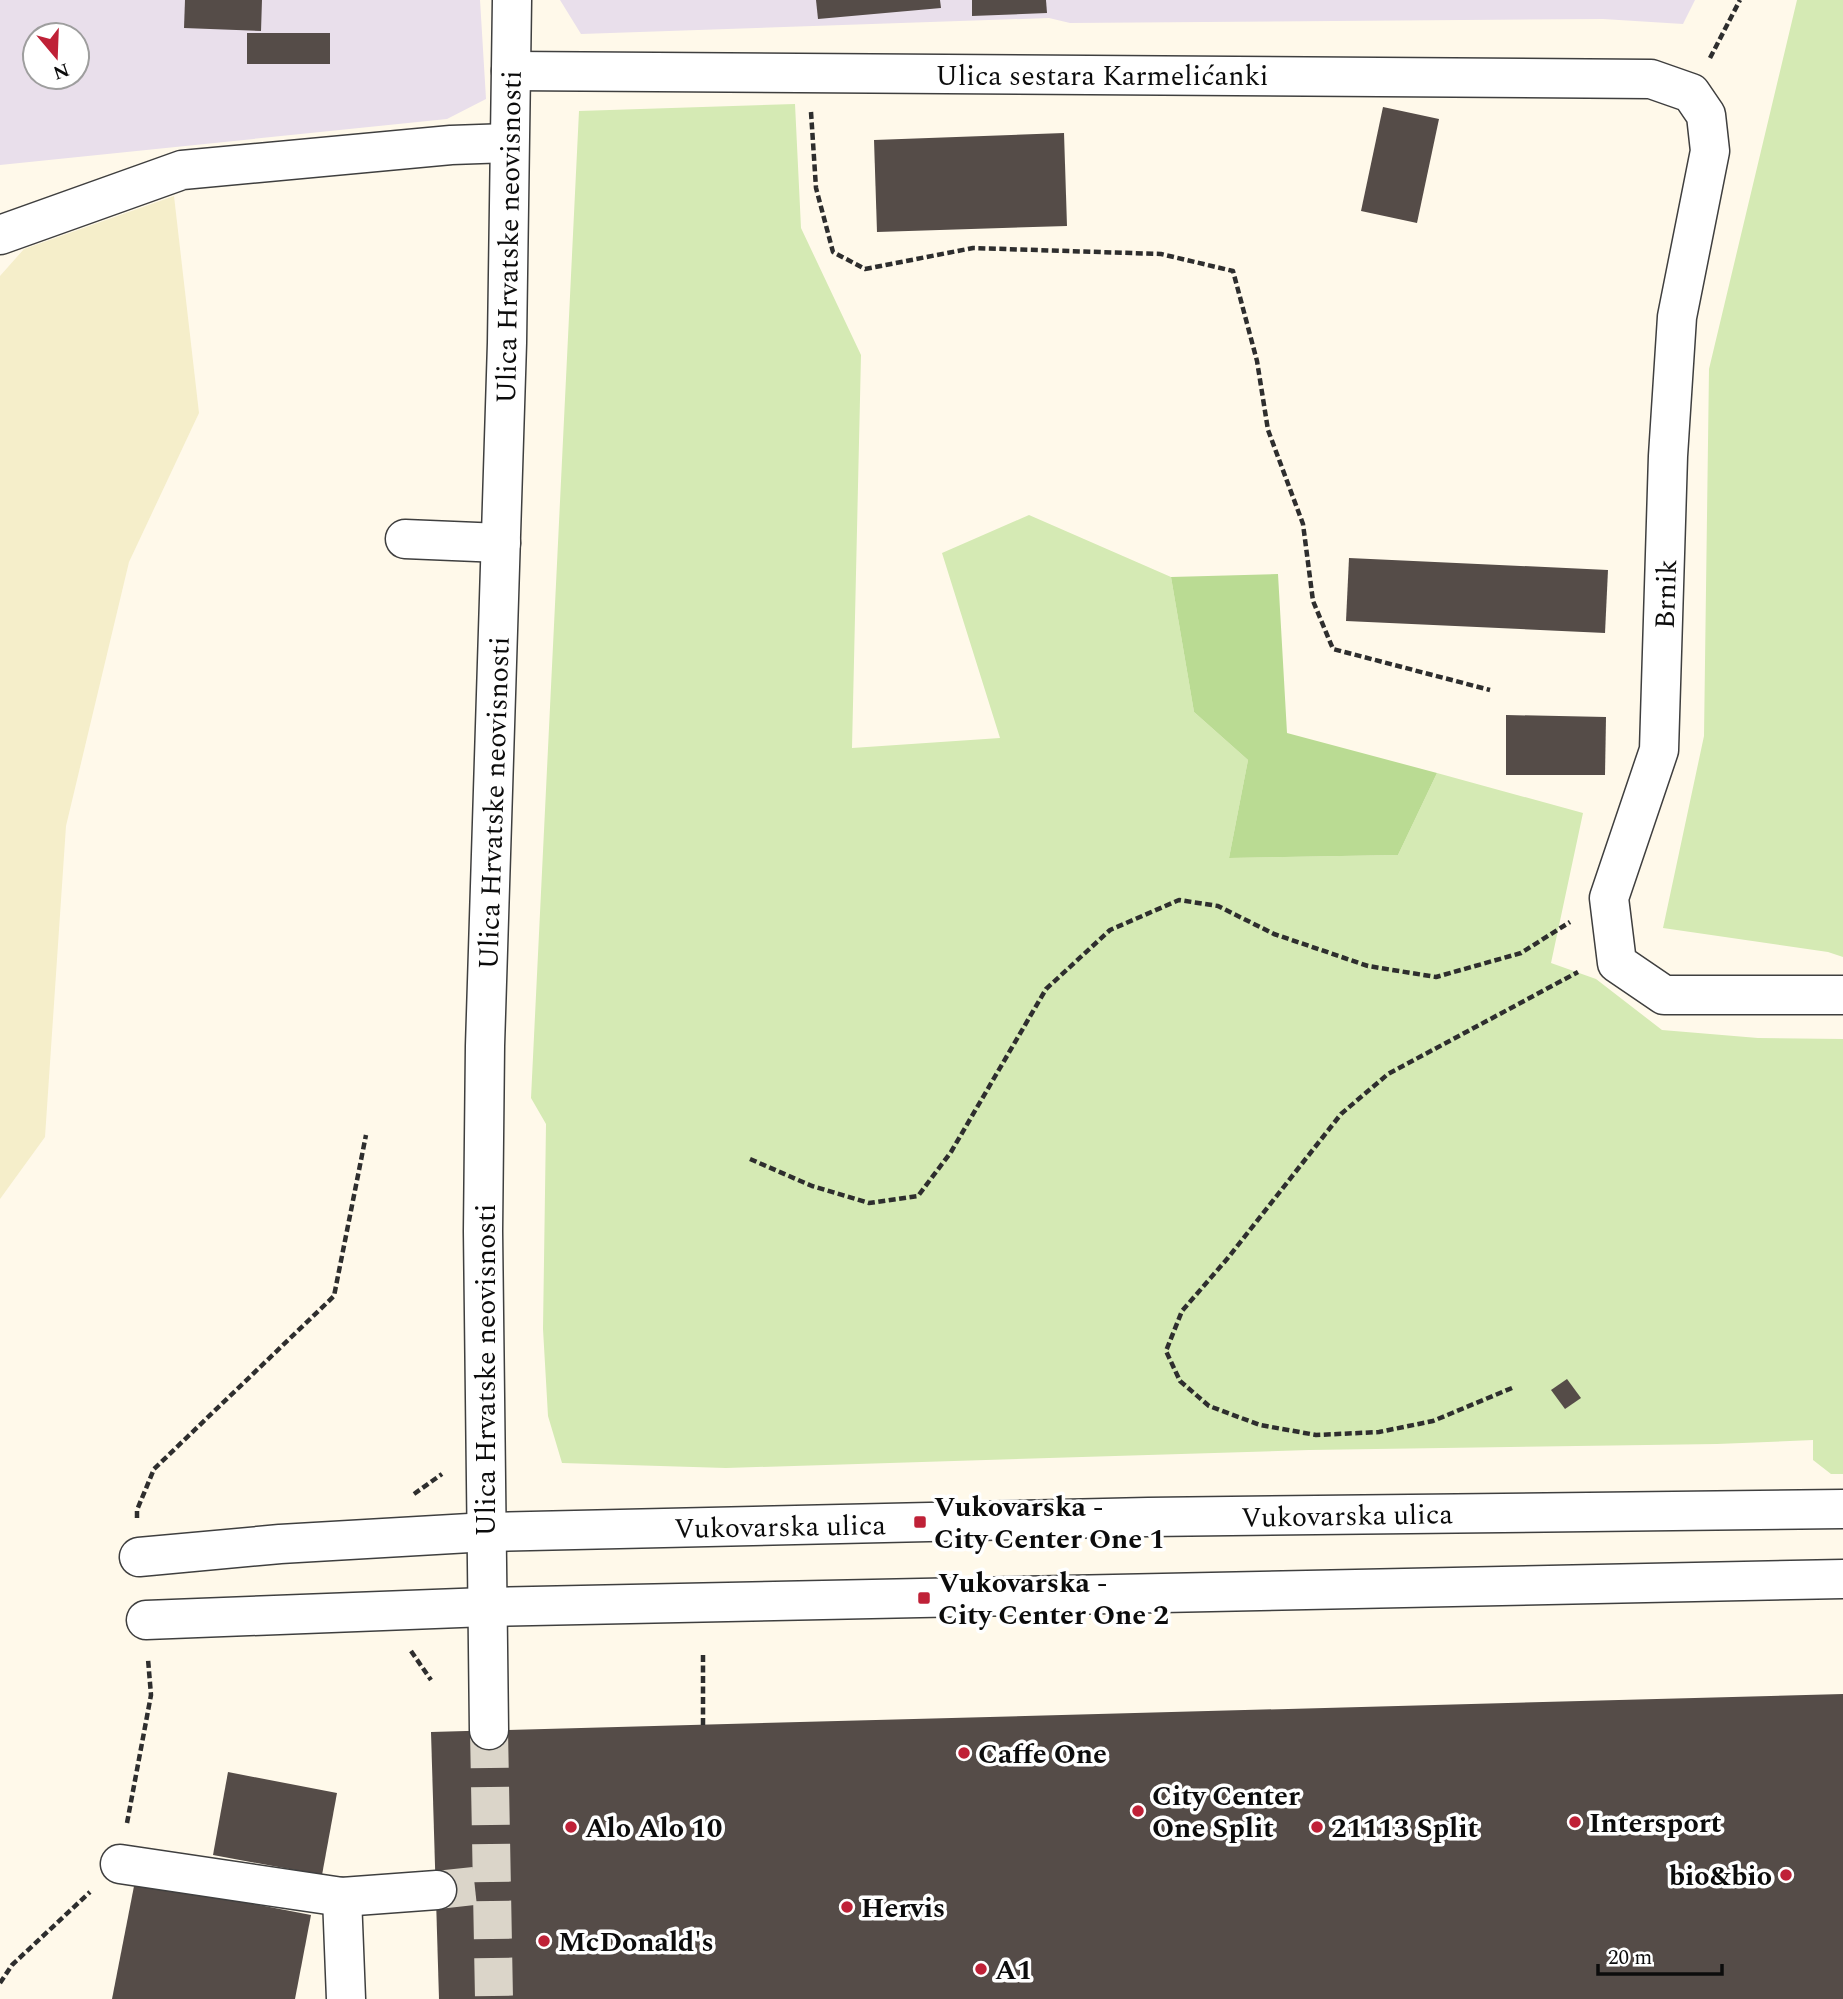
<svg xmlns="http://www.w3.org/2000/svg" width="1843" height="1999" font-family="Spectral,serif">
<rect width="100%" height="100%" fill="#fff9ea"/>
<!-- industrial -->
<g fill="#e9dfeb" fill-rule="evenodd">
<path d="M0,0H480L486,99L447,119L0,165ZM35,35H77V77H35Z"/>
<path d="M560,0H1695L1683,24L1603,19L1070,23L1049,18L581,34Z"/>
</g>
<!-- farmland -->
<path fill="#f5eeca" d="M174,196L199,413L129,562L66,826L45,1137L0,1199V276L24,249Z"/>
<!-- green -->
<g fill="#d5eab4">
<path d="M1797,0H1843V957L1828,952L1663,928L1704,736L1709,369Z"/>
<path d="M795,104L801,228L861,355L852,748L1000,738L942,553L1029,515L1171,577L1194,712L1248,760L1229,858L1398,855L1437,773L1583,813L1551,963L1596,979L1662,1030L1758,1038L1843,1039V1474H1831L1813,1460V1440L1717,1444L1309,1450L726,1468L562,1463L548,1416L543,1329L546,1124L531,1098L579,111Z"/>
</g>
<!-- forest -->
<path fill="#badb93" d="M1278,574L1287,733L1437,773L1398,855L1229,858L1248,760L1194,712L1171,577Z"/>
<!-- building -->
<g fill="#554c48">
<path d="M185,0H262L261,31L184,28Z"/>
<path d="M816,0H940L941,8L818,19Z"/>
<path d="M972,0H1046L1047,13L972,16Z"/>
<rect x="247" y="33" width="83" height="31"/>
<path d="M1383,107L1439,119L1417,223L1361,211Z"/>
<path d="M1064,133L1067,226L877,232L874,140Z"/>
<path d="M1349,558L1608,570L1605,633L1346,621Z"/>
<path d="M1506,715L1606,717L1605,775H1506Z"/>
<path d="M1567,1379L1581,1398L1565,1409L1551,1390Z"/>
<path d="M1843,1694V1999H439L431,1732Z"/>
<path d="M228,1772L337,1793L322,1875L213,1855Z"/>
<path d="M135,1881L311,1915L295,1999H112Z"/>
</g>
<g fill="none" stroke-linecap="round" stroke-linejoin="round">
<!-- minor-tunnel -->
<g stroke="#dbd5c9" stroke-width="38" stroke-dasharray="38 19" stroke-linecap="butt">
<path d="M489,1730L494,1999"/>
<path d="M437,1890L492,1884"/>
</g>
<!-- minor casing -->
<g stroke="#3f3f3f" stroke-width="41">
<g id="minor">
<path d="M511,71L1651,79L1691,93L1706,115L1710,151L1677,317L1668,456L1659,750L1609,898L1617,963L1664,995H1843"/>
<path d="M0,235L182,170L451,145L509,143"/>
<path d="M405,539L501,543"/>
<path d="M139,1557L280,1544L487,1532L1148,1517L1843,1509"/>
<path d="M146,1620L486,1607L1843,1579"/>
<path d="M489,1730L483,1231L485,1046L507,343L512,0"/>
<path d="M120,1864L342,1897L437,1890"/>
<path d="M342,1897L346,1999"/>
</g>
</g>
<!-- path -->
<g stroke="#2e2e2e" stroke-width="4.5" stroke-dasharray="7 3.5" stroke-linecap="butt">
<path d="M1710,58L1740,0"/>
<path d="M811,112L816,188L833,252L865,269L973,248L1161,254L1233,271L1257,361L1268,430L1303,524L1313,601L1333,649L1490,690"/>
<path d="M750,1159L812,1186L869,1203L918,1196L951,1152L1046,989L1110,930L1179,900L1218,906L1274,934L1368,966L1436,977L1521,953L1570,922"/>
<path d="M1512,1388L1433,1421L1379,1432L1316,1435L1260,1425L1209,1406L1180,1381L1166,1351L1182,1311L1227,1259L1341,1114L1388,1074L1578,972"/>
<path d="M414,1494L442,1474"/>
<path d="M137,1518V1510L154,1469L334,1296L366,1135"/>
<path d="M411,1651L431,1680"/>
<path d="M703,1725V1653"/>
<path d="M127,1823L151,1695L148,1659"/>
<path d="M0,1983L12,1965L90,1892"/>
</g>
<!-- minor -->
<use href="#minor" stroke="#fff" stroke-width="38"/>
</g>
<!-- markers -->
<g fill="#bf2137" stroke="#fff" stroke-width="2.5">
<rect x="913" y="1515" width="14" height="14" rx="3.5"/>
<rect x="917" y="1591" width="14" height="14" rx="3.5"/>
<circle cx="964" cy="1753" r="7"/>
<circle cx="1138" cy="1811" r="7"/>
<circle cx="1575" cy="1822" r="7"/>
<circle cx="571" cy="1827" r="7"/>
<circle cx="1317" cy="1827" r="7"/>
<circle cx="1786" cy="1875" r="7"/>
<circle cx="847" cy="1907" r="7"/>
<circle cx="544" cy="1941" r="7"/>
<circle cx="981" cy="1969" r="7"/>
</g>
<g text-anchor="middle" stroke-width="7" stroke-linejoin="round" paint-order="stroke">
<!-- street labels -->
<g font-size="28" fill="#0c0c0c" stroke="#fff">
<text x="1102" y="85">Ulica sestara Karmelićanki</text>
<text transform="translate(508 237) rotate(-89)" y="10">Ulica Hrvatske neovisnosti</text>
<text transform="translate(1665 594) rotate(-88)" y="10">Brnik</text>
<text transform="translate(493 803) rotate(-88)" y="10">Ulica Hrvatske neovisnosti</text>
<text transform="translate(485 1370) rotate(-90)" y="10">Ulica Hrvatske neovisnosti</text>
<text transform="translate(1347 1515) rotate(-1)" y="10">Vukovarska ulica</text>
<text transform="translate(780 1526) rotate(-1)" y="10">Vukovarska ulica</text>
</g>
<!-- poi labels -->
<g font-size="28" font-weight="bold" fill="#0c0c0c" stroke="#fff" text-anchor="start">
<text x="934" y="1516">Vukovarska -<tspan x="934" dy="32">City Center One 1</tspan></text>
<text x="938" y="1592">Vukovarska -<tspan x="938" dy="32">City Center One 2</tspan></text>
<text x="978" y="1763">Caffe One</text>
<text x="1152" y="1805">City Center<tspan x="1152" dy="32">One Split</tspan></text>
<text x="1589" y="1832">Intersport</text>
<text x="585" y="1837">Alo Alo 10</text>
<text x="1331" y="1837">21113 Split</text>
<text x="1772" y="1885" text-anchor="end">bio&amp;bio</text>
<text x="861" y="1917">Hervis</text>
<text x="558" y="1951">McDonald's</text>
<text x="995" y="1979">A1</text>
</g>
</g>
<!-- north arrow -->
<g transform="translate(56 56) rotate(161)"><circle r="33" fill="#ffffff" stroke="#9e9e9e" stroke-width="2"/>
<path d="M0-5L12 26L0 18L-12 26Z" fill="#bf2137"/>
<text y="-10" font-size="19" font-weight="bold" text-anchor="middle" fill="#0c0c0c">N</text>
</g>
<!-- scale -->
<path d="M1598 1964v10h124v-10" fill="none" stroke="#0c0c0c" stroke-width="3.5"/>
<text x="1608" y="1964" font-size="21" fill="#0c0c0c" stroke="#ffffff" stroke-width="5" paint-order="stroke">20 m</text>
</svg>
